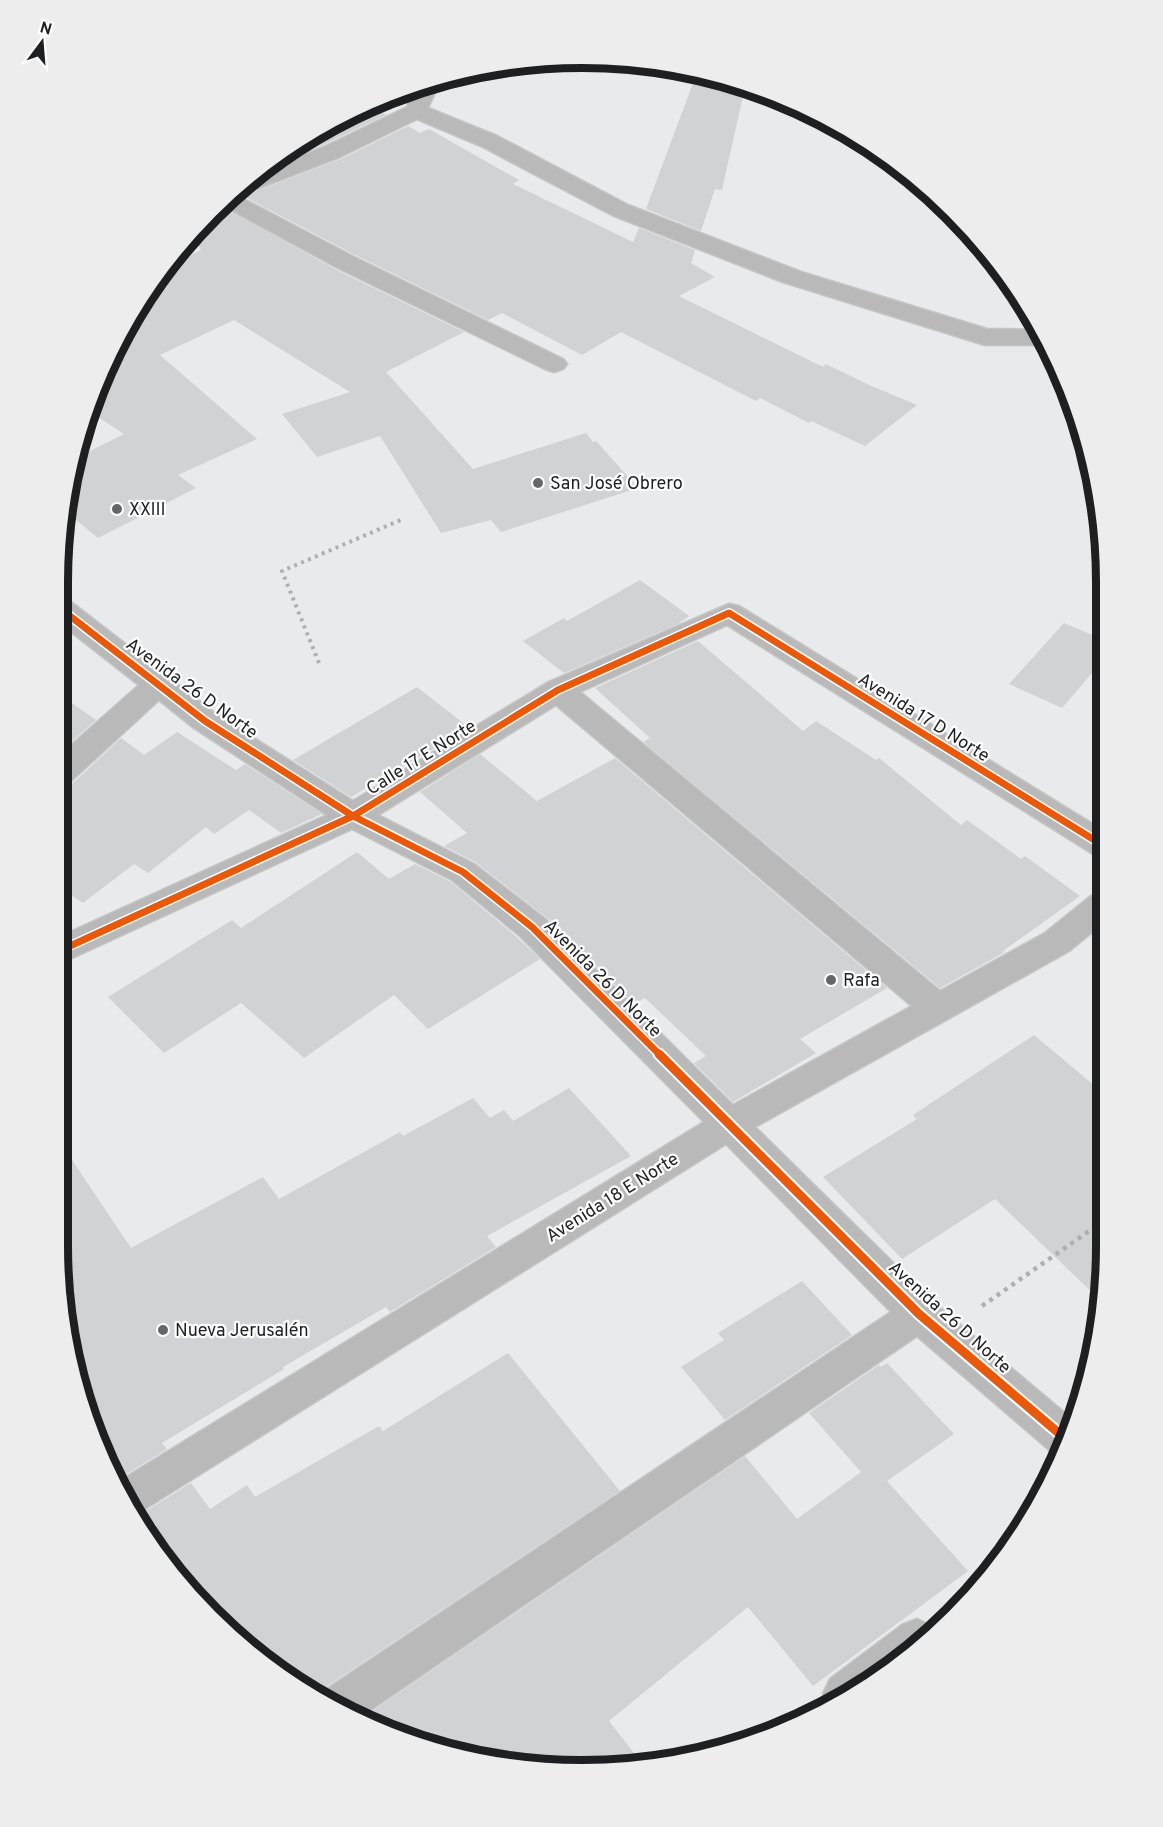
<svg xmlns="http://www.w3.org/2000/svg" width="1163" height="1827" font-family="Overpass,sans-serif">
<rect width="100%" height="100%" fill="#e9eaec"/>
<!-- building -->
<g fill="#d1d2d3">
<path d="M693,83L745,87L722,190L715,189L701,231L646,209Z"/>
<path d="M368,105L386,115L323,145L261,169L319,127Z"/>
<path d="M408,126L420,133L429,129L519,180L513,184L633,242L639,228L695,250L691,263L715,277L679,296L823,367L826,364L869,385L917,405L865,446L811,421L809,423L760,398L756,401L621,332L582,355L502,313L488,320L355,255L243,196L341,159Z"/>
<path d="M219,205L335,269L464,332L386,372L473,469L586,433L593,442L596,441L638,488L501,532L491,520L441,533L380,436L317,457L282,414L350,392L234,320L160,355L257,439L178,475L196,488L98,538L65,511V500L76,458L124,434L89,411L97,381L162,267L201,250L192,234Z"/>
<path d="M640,580L689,616L678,624L564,673L523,641L564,618L567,621Z"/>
<path d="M1064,623L1104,640V659L1062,708L1009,684Z"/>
<path d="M698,641L803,731L816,721L876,760L879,758L961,825L967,820L1021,859L1025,856L1080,896L1003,951L1005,952L940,988L643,742L650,738L595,688Z"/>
<path d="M417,687L467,726L455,733L457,735L351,797L293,760Z"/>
<path d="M60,695L96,720L60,752Z"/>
<path d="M177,732L236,770L245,764L322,814L281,833L249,810L214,834L206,827L148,873L134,864L83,903L59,887L60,786L73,783L121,738L144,755Z"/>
<path d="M480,754L537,801L615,758L887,988L800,1039L816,1053L733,1102L694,1063L706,1056L645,998L634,1004L545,916L475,862L444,846L467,833L420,792Z"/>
<path d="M357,852L389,879L415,864L451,882L518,938L540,959L428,1029L394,995L304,1058L241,1003L164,1053L108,997L232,920L241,928Z"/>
<path d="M1034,1035L1102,1092V1302L995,1199L902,1259L823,1177L917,1119L913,1115Z"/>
<path d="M569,1088L631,1156L487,1236L496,1247L390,1312L386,1307L283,1367L284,1369L162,1443L167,1449L117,1480L85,1414L57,1245L58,1139L131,1248L263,1177L279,1199L400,1132L403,1136L473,1098L490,1118L504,1110L513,1121Z"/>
<path d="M802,1281L852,1335L725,1420L681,1367L724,1340L718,1333Z"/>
<path d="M508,1353L620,1491L326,1687L322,1694L262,1661L146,1537L136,1517L191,1483L210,1509L247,1485L255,1497L379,1426L383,1431Z"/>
<path d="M887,1363L954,1434L887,1481L968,1571L813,1686L748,1607L609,1721L641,1762L581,1770L413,1742L365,1716L745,1456L797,1519L861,1472L809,1413L879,1365L881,1367Z"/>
</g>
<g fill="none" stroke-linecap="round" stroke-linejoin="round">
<!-- minor casing -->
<g stroke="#c5c5c6" stroke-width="3">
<g id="minor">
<path d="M438,79L440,81L428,108L497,136L628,205L801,272L987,329L1040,330L1046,345H985L783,282L612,215L481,146L417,119L340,157L238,196L354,257L563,359L567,364L563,369L554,372L545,369L336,267L220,204L236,187L254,174L324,147L407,107L417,84Z"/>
<path d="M61,600L71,602L216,714L353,801L547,683L729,604L739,606L1104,831V857L1093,854L727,625L580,692L940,991L1045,933L1091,896L1103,893V923L1069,951L755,1127L933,1302L1073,1420L1066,1446L1060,1456L1054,1454L917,1336L363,1715L324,1695L327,1689L891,1312L726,1144L135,1515L118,1482L704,1122L520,936L452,880L352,829L59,964V937L327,815L194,728L159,700L71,781L60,784V755L139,685L61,624ZM556,705L912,1006L733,1105L544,918L474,864L378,815Z"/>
<path d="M917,1619L932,1626L873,1682L827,1703L823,1694L830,1679L902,1625Z"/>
</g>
</g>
<!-- path-far1 -->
<path stroke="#afaeb0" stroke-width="4" stroke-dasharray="3 4.5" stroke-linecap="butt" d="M319,663L282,571L403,519"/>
<!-- path -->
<path stroke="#afaeb0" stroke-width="4.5" stroke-dasharray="4 5" stroke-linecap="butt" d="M982,1306L1102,1222"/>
<!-- minor -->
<use href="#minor" fill="#b9b9b9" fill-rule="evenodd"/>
<!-- cycleway-far1 casing -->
<g stroke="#fff" stroke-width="10">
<g id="cycleway-far1">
<path d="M61,609L205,721L353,816L463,872L532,927L660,1055"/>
<path d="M59,951L353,816L558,690L729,613L1104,846"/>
</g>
</g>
<!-- cycleway casing -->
<g stroke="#fff" stroke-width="13">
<path id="cycleway" d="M659,1054L919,1314L1068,1441"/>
</g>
<!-- cycleway-far1 -->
<use href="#cycleway-far1" stroke="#e8590c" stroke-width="7"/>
<!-- cycleway -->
<use href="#cycleway" stroke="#e8590c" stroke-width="9"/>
</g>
<!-- markers -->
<g fill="#656667" stroke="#fff" stroke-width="2">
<circle cx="538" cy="483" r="6"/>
<circle cx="117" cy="509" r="6"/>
<circle cx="831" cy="980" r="6"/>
<circle cx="163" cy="1330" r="6"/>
</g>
<g text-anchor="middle" stroke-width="4.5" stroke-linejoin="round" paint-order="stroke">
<!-- poi labels -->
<g font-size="18" fill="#1e1f20" stroke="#fff" text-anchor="start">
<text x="550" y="489">San José Obrero</text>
<text x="129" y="515">XXIII</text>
<text x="843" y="986">Rafa</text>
<text x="175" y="1336">Nueva Jerusalén</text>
</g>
<!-- street labels -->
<g font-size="18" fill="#1e1f20" stroke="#fff">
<text transform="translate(192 688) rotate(36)" y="6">Avenida 26 D Norte</text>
<text transform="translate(924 717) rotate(32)" y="6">Avenida 17 D Norte</text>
<text transform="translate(421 757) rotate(-32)" y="6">Calle 17 E Norte</text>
<text transform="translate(603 978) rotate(45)" y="6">Avenida 26 D Norte</text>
<text transform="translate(612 1197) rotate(-32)" y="6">Avenida 18 E Norte</text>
<text transform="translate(950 1317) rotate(42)" y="6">Avenida 26 D Norte</text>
</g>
</g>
<!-- crop -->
<path d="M0 0H1163V1827H0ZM582 68H582A514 514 0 0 1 1096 582V1246A514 514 0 0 1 582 1760H582A514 514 0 0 1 68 1246V582A514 514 0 0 1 582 68Z" fill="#ededed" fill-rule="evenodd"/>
<path fill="none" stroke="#1e1f20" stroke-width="8" d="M582 68H582A514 514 0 0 1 1096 582V1246A514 514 0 0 1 582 1760H582A514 514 0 0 1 68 1246V582A514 514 0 0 1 582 68Z"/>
<!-- north arrow -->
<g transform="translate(42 42) rotate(16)" stroke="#ffffff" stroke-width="4.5" paint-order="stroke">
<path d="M0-4.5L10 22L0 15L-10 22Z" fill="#1e1f20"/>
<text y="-9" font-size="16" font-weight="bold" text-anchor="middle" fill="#1e1f20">N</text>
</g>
</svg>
